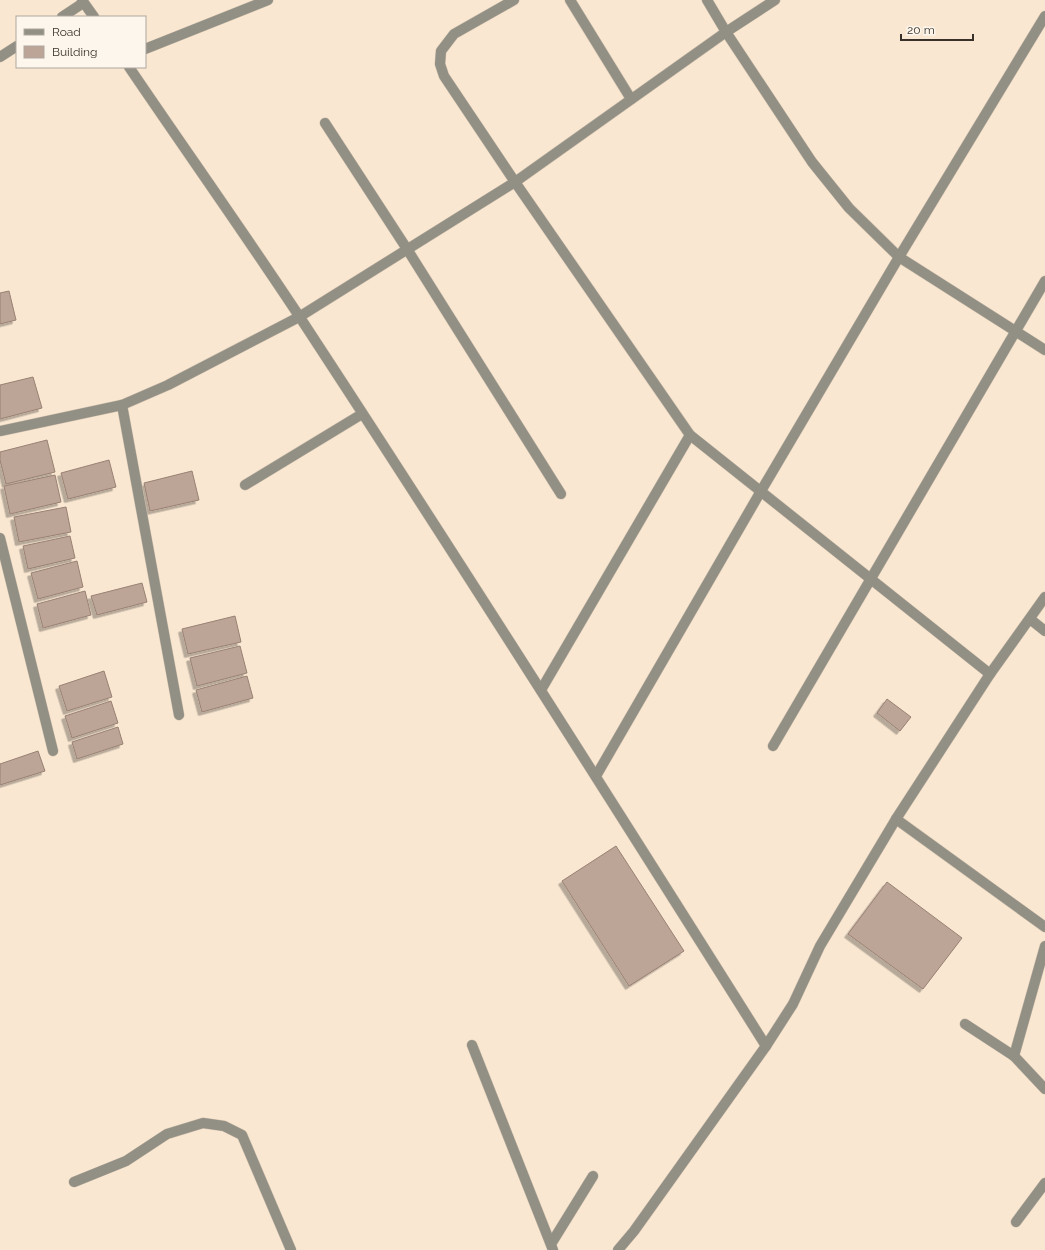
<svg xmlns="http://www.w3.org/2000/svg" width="1045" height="1250" font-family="Raleway,sans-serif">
<defs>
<filter id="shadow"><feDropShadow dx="-3.5" dy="3.5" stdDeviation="0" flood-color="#0004"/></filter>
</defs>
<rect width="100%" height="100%" fill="#f9e7d1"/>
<!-- building -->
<g fill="#bca496" stroke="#988173" filter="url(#shadow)">
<path d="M9,291L16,320L0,324V293Z"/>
<path d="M33,377L42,408L0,419V385Z"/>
<path d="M47,440L55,472L6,484L0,460V452Z"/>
<path d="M109,460L116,487L68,499L61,473Z"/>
<path d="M192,471L199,500L150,511L144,483Z"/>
<path d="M55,475L61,502L10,514L4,486Z"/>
<path d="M66,507L71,532L19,542L14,517Z"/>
<path d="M70,536L75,558L28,569L23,546Z"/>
<path d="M77,561L83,587L38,599L31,573Z"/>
<path d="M142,583L147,602L97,615L91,596Z"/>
<path d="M85,591L91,615L43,628L37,604Z"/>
<path d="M235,616L241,642L188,654L182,629Z"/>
<path d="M240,646L247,673L197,686L190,658Z"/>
<path d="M104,671L112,697L67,711L59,686Z"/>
<path d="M247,676L253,698L202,712L196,690Z"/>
<path d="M887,699L911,717L900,731L877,713Z"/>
<path d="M111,701L118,723L72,738L65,716Z"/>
<path d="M118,727L123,744L77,759L72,742Z"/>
<path d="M38,751L45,771L0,785V764Z"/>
<path d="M616,846L684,951L629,986L562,881Z"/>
<path d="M887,882L962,938L923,989L848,934Z"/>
</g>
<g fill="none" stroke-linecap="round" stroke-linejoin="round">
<!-- minor casing -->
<g stroke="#d2c3af" stroke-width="11">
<g id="minor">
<path d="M82,0L94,17"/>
<path d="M514,0L454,34L441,51L440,64L444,76L515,182L690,435L990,674"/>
<path d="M570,0L631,99"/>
<path d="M707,0L726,32L812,162L849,208L899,257L1045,350"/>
<path d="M62,17L83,3"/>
<path d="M145,49L268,0"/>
<path d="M0,57L17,46"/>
<path d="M129,67C186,151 245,234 301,319C459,560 613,803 766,1046"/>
<path d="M325,123L407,249L561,494"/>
<path d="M122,405L179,715"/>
<path d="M0,431L122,405L168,385L299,317L515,182L726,32L775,0"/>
<path d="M245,485L362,414"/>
<path d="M0,538L53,751"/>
<path d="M1030,619L1045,631"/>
<path d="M541,690L690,435"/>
<path d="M773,746L1045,281"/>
<path d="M596,776L761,491L899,257L1045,16"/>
<path d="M896,819L1045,927"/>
<path d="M965,1024L1014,1056L1045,946"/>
<path d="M472,1045L553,1250"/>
<path d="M1014,1056L1045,1089"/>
<path d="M74,1182L126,1161L167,1134L203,1123L224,1126L242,1135L291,1250"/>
<path d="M1016,1222L1045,1183"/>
<path d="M551,1244L593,1176"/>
<path d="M618,1250L634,1231L766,1046L793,1004L820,946L896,819L990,674L1045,597"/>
</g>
</g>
<!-- minor -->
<use href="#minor" stroke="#928f85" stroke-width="10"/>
</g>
<!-- legend -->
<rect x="16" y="16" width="130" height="52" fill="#fdf6ed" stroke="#aea79f"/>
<rect x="24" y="29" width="20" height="6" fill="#928f85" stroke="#aea79f"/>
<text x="52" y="36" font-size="12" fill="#383129">Road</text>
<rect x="24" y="46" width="20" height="12" fill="#bca496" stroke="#aea79f"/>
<text x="52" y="56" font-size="12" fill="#383129">Building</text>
<!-- scale -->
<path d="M901 34v6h72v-6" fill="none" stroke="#383129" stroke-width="2"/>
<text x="907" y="34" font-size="12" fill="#383129" stroke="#fdf6ed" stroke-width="3" paint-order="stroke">20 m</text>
</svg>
